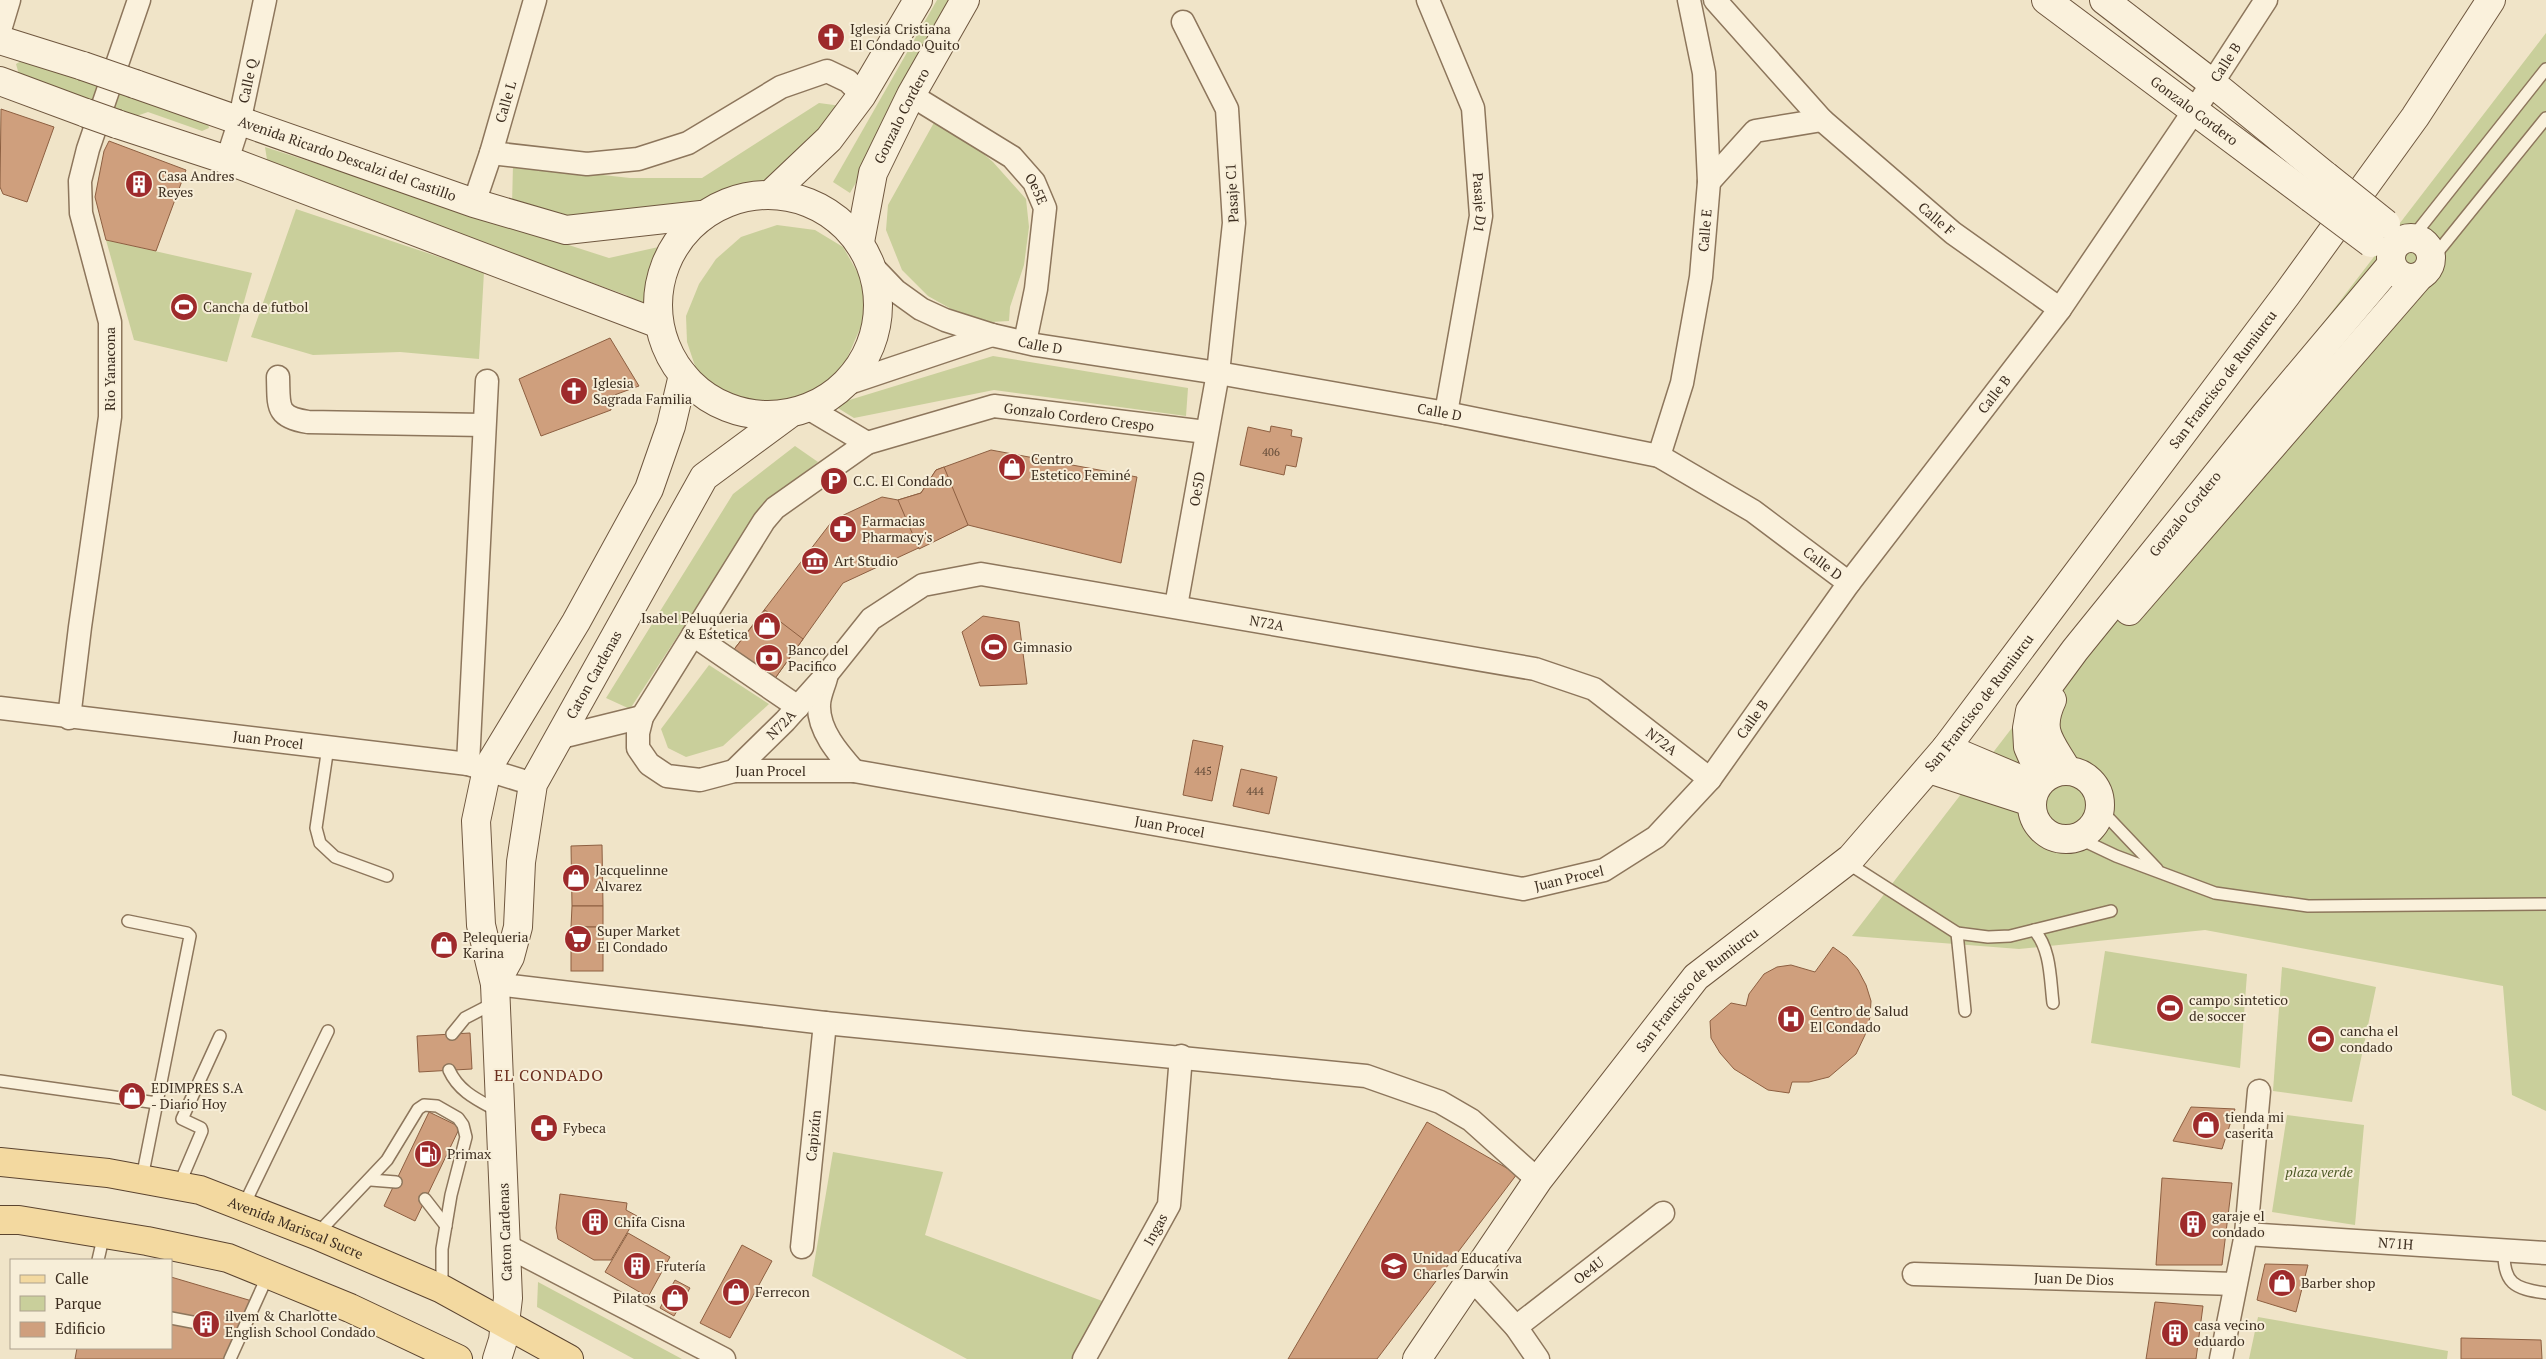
<svg xmlns="http://www.w3.org/2000/svg" width="2546" height="1359" font-family="'PT Serif',serif">
<rect width="100%" height="100%" fill="#f0e4c8"/>
<!-- green -->
<g fill="#c9cf9b">
<path d="M937,0H960L850,193L833,182Z"/>
<path d="M2546,33V1111L2512,1095L2503,986L2205,930L2019,949L1852,936Z"/>
<path d="M28,57L207,120L209,128L202,131L148,112L131,118L20,78L16,64Z"/>
<path d="M819,103L849,107L770,179L699,210L568,221L512,205L513,165L630,178H702Z"/>
<path d="M936,119L960,134L993,162L1026,199L1029,227L1024,265L1010,307L1009,321L991,322L977,319L953,310L928,296L902,270L886,230L888,205Z"/>
<path d="M265,147L609,258L663,246L645,289V311L626,295L268,166Z"/>
<path d="M296,209L484,272L479,359L400,352L313,355L251,337Z"/>
<path d="M777,225L815,230L843,247L863,282L865,317L842,370L805,397L772,406L741,402L713,388L696,369L687,342L686,316L699,284L716,259L741,237Z"/>
<path d="M106,240L252,273L227,362L134,340Z"/>
<path d="M993,356L1188,388L1186,416L994,390L854,418L833,405Z"/>
<path d="M795,446L818,462L763,505L630,709L606,698L733,494Z"/>
<path d="M709,665L769,704L723,746L686,757L668,748L661,729Z"/>
<path d="M2105,951L2247,974L2240,1068L2091,1043Z"/>
<path d="M2282,967L2376,987L2352,1102L2273,1091Z"/>
<path d="M2287,1115L2364,1125L2355,1225L2272,1212Z"/>
<path d="M833,1152L943,1172L925,1235L1105,1302L1073,1359H967L812,1276Z"/>
<path d="M538,1282L682,1359H634L537,1307Z"/>
<path d="M2258,1317L2448,1351L2447,1359H2249Z"/>
</g>
<!-- building -->
<g fill="#cf9f7d" stroke="#8d5f41">
<path d="M1,109L54,127L27,202L3,194L0,187Z"/>
<path d="M109,141L186,170L156,251L106,240L95,197L104,151Z"/>
<path d="M610,338L639,386L609,397L611,410L541,436L519,379Z"/>
<path d="M1271,426L1292,430L1291,436L1302,438L1296,467L1286,465L1284,475L1240,465L1248,427L1270,432Z"/>
<path d="M991,450L1137,477L1121,563L968,525L843,583L771,684L732,652L833,520L882,497L898,500L921,493L936,470Z"/>
<path d="M944,467L968,525L919,549L898,500L921,493L936,470Z"/>
<path d="M765,610L803,639L771,684L732,652Z"/>
<path d="M983,616L1019,622L1027,684L980,686L962,632Z"/>
<path d="M1193,740L1223,746L1212,801L1183,795Z"/>
<path d="M1241,769L1277,777L1269,814L1233,806Z"/>
<path d="M602,845L603,906H572L571,846Z"/>
<path d="M572,906H603V927H571Z"/>
<rect x="571" y="927" width="32" height="44"/>
<path d="M454,938V952H434V939Z"/>
<path d="M1833,947L1847,957L1858,970L1866,985L1871,1001L1870,1017L1865,1035L1856,1054L1829,1077L1809,1082H1792L1789,1093L1768,1090L1734,1069L1720,1053L1711,1038L1710,1021L1731,1003L1746,1006L1749,994L1764,974L1777,967L1791,965L1815,972Z"/>
<path d="M470,1033L472,1069L419,1072L417,1036Z"/>
<path d="M2191,1107L2235,1109L2222,1149L2173,1141Z"/>
<path d="M429,1112L460,1127L415,1221L384,1206Z"/>
<path d="M1427,1122L1517,1174L1377,1359H1288Z"/>
<path d="M2162,1178L2232,1183L2222,1265H2156Z"/>
<path d="M560,1194L627,1203L626,1210L637,1216L611,1260H594L558,1239L556,1228Z"/>
<path d="M628,1233L670,1257L648,1297L605,1272Z"/>
<path d="M742,1245L772,1261L730,1338L700,1323Z"/>
<path d="M2265,1264L2308,1265L2296,1312L2257,1300Z"/>
<path d="M171,1277L252,1301L225,1359H75L77,1348H171Z"/>
<path d="M675,1280L690,1288L674,1316L660,1308Z"/>
<path d="M2155,1302L2203,1306L2196,1359H2146Z"/>
<path d="M2461,1338L2541,1340L2542,1359H2461Z"/>
</g>
<g fill="none" stroke-linecap="round" stroke-linejoin="round">
<!-- lane casing -->
<g stroke="#8d765c" stroke-width="14">
<g id="lane">
<path d="M2412,238L2546,69"/>
<path d="M2432,259L2546,118"/>
<path d="M328,747L316,828L320,843L335,857L387,876"/>
<path d="M2100,809L2157,869"/>
<path d="M2076,837L2116,856L2215,893L2308,906L2546,904"/>
<path d="M1846,862L1957,933L1988,937L2010,936L2034,930C2051,949 2050,979 2053,1003"/>
<path d="M128,921L187,933L190,936L142,1178"/>
<path d="M2034,930L2111,911"/>
<path d="M1957,933L1965,1011"/>
<path d="M452,1034L465,1018L496,1002"/>
<path d="M449,1070C459,1092 478,1100 498,1111"/>
<path d="M0,1081L157,1103"/>
<path d="M371,1180L396,1182"/>
<path d="M179,1185L202,1131L201,1128L182,1119L220,1036"/>
<path d="M425,1199L446,1226"/>
<path d="M243,1207L328,1031"/>
<path d="M316,1235L387,1160L418,1109L424,1105L437,1106L458,1118L463,1125L466,1137L451,1195L442,1249V1288"/>
<path d="M2504,1250C2503,1283 2514,1289 2546,1293"/>
<path d="M98,1260L104,1234"/>
<path d="M171,1318L213,1326"/>
<path d="M230,1359L268,1275"/>
</g>
</g>
<!-- street casing -->
<g stroke="#8d765c" stroke-width="25">
<g id="street">
<path id="s1" d="M1428,0L1473,108L1481,216L1446,413"/>
<path id="s2" d="M1715,0L1822,120L1953,233L2060,309"/>
<path d="M0,30L9,0"/>
<path id="s3" d="M911,95L1012,157L1034,182L1045,208L1036,289L1025,342"/>
<path d="M491,153L587,164L638,159L688,143L781,87L827,71L848,81L862,95"/>
<path id="s4" d="M227,160L239,123L265,0"/>
<path d="M1709,182L1755,131L1822,120"/>
<path id="s5" d="M474,203L491,153L535,0"/>
<path id="s6" d="M873,267L896,291L921,309L945,320L992,335L1036,345L1218,373L1446,413L1659,456L1753,511L1849,583"/>
<path d="M278,377C279,406 275,417 308,422L484,425"/>
<path d="M849,383L992,335"/>
<path d="M808,408L867,443"/>
<path id="s7" d="M1206,432L994,406L867,443L775,508L764,521L642,717L638,733V748L649,764L667,776L700,780L734,771H854L1523,889L1604,870L1656,837L1710,779L1849,583L2060,309L2194,111L2266,0"/>
<path id="s8" d="M1659,456L1682,383L1701,277L1709,182L1704,73L1689,0"/>
<path id="s9" d="M1176,606L1218,373L1234,223L1227,109L1183,22"/>
<path d="M693,635L798,707"/>
<path d="M826,678C824,686 819,696 819,705C818,730 838,753 854,771"/>
<path id="s10" d="M0,708L468,764L533,784"/>
<path d="M69,718L80,627L110,417V322L81,213L80,181L88,149L139,0"/>
<path d="M561,737L642,717"/>
<path d="M468,764L487,381"/>
<path id="s11" d="M734,771L785,721L827,674L871,619L923,585L981,574L1535,669L1594,689L1710,779"/>
<path d="M495,984L825,1023L1366,1076L1440,1102L1471,1120L1538,1180"/>
<path id="s12" d="M2246,1234L2546,1253"/>
<path d="M505,1245L724,1359"/>
<path id="s13" d="M802,1247L825,1023"/>
<path id="s14" d="M1914,1274L2235,1284"/>
<path d="M1472,1279L1516,1327L1538,1359"/>
<path id="s15" d="M1516,1327L1663,1213"/>
<path id="s16" d="M1084,1359L1169,1205L1181,1056"/>
<path d="M2221,1359L2246,1234L2259,1091"/>
</g>
</g>
<!-- secondary casing -->
<g stroke="#6f573f" stroke-width="30">
<g id="secondary">
<path id="s17" d="M2046,0L2311,198"/>
<path d="M2104,0L2212,83L2326,176"/>
<path d="M0,40L83,66"/>
<path d="M0,81L86,113"/>
<path id="s18" d="M135,84L474,203L566,230L701,215"/>
<path d="M117,124L227,160L659,324"/>
<path d="M771,194L829,139L862,95L918,0"/>
<circle cx="768" cy="305" r="110"/>
<circle cx="2411" cy="258" r="20"/>
<path id="s19" d="M860,242L873,173L911,95L965,0"/>
<path d="M2129,611L2418,278"/>
<path d="M2052,700C2037,732 2051,742 2067,770"/>
<path d="M1946,748L2036,786"/>
<path d="M1929,769L2031,802"/>
<circle cx="2066" cy="805" r="34"/>
<path id="s20" d="M2042,779L2028,747L2027,728L2030,711L2075,650L2265,415L2391,265"/>
<path id="s21" d="M495,984L510,957L518,927L521,862L533,784L704,477L788,415"/>
<path d="M497,1359L503,1340L508,1298L495,984L481,925L476,821L487,769L576,622L649,489L671,426L683,375"/>
<path id="s22" d="M1417,1359L1538,1180L1696,977L1851,858L1946,748L2287,294L2415,117L2491,0"/>
</g>
</g>
<!-- primary casing -->
<g stroke="#5b4430" stroke-width="30">
<g id="primary">
<path id="s23" d="M0,1162L108,1173L200,1190L316,1235L442,1289L569,1359"/>
<path d="M0,1220H19L147,1241L228,1258L350,1308L458,1359"/>
</g>
</g>
<!-- lane -->
<use href="#lane" stroke="#faf1dc" stroke-width="11"/>
<!-- street -->
<use href="#street" stroke="#faf1dc" stroke-width="22"/>
<!-- secondary -->
<use href="#secondary" stroke="#faf1dc" stroke-width="28"/>
<!-- primary -->
<use href="#primary" stroke="#f3d9a0" stroke-width="28"/>
<!-- secondary-bridge casing -->
<g stroke="#6f573f" stroke-width="30" stroke-linecap="butt">
<g id="secondary-bridge">
<path d="M83,66L135,84"/>
<path d="M86,113L117,124"/>
<path d="M2326,176L2386,224"/>
<path d="M2311,198L2371,243"/>
</g>
</g>
<!-- secondary-bridge -->
<use href="#secondary-bridge" stroke="#faf1dc" stroke-width="28"/>
</g>
<!-- icons -->
<defs>
<g id="church-disc" transform="scale(1.4375)"><circle r="9.5" fill="#9e2a2b" stroke="#f7eed8"/><path d="M-1.2-6h2.4v3.5h3.3v2.4h-3.3V6h-2.4V-.1h-3.3v-2.4h3.3Z" fill="#fff"/></g>
<g id="building-disc" transform="scale(1.4375)"><circle r="9.5" fill="#9e2a2b" stroke="#f7eed8"/><path d="M-4-6H4V6H1V3H-1V6H-4ZM-2.5-4.3h1.7v1.8h-1.7ZM.8-4.3h1.7v1.8H.8ZM-2.5-1h1.7V.8h-1.7ZM.8-1h1.7V.8H.8Z" fill="#fff"/></g>
<g id="stadium-disc" transform="scale(1.4375)"><circle r="9.5" fill="#9e2a2b" stroke="#f7eed8"/><path d="M0-5a6.5 5 0 1 0 0 10a6.5 5 0 1 0 0-10ZM-3.5-1.8h7v3.6h-7Z" fill="#fff"/></g>
<g id="shop-disc" transform="scale(1.4375)"><circle r="9.5" fill="#9e2a2b" stroke="#f7eed8"/><path d="M-5-2.5h2.3a2.7 3.5 0 0 1 5.4 0H5L5.5 6h-11ZM-1.5-2.5h3a1.5 2.3 0 0 0-3 0Z" fill="#fff"/></g>
<g id="parking-disc" transform="scale(1.4375)"><circle r="9.5" fill="#9e2a2b" stroke="#f7eed8"/><path d="M-3.5-5.5H1a3.5 3.5 0 0 1 0 7H-1V5.5H-3.5ZM-1-3.4V-.6H.8a1.4 1.4 0 0 0 0-2.8Z" fill="#fff"/></g>
<g id="pharmacy-disc" transform="scale(1.4375)"><circle r="9.5" fill="#9e2a2b" stroke="#f7eed8"/><path d="M-2-6h4v4h4v4h-4v4h-4v-4h-4v-4h4Z" fill="#fff"/></g>
<g id="museum-disc" transform="scale(1.4375)"><circle r="9.5" fill="#9e2a2b" stroke="#f7eed8"/><path d="M0-6L6-3V-2H-6V-3ZM-5-1h2V3h-2ZM-1-1h2V3h-2ZM3-1h2V3H3ZM-6 4H6V6H-6Z" fill="#fff"/></g>
<g id="bank-disc" transform="scale(1.4375)"><circle r="9.5" fill="#9e2a2b" stroke="#f7eed8"/><path d="M-6-4H6V4H-6ZM0-2.3a2.3 2.3 0 1 0 0 4.6a2.3 2.3 0 1 0 0-4.6Z" fill="#fff"/></g>
<g id="supermarket-disc" transform="scale(1.4375)"><circle r="9.5" fill="#9e2a2b" stroke="#f7eed8"/><path d="M-6-5.5h2.5l.6 2H6L4.5 2H-2.5L-4.4-4H-6ZM-1.5 3.2a1.3 1.3 0 1 0 .1 0ZM3 3.2a1.3 1.3 0 1 0 .1 0Z" fill="#fff"/></g>
<g id="hospital-disc" transform="scale(1.4375)"><circle r="9.5" fill="#9e2a2b" stroke="#f7eed8"/><path d="M-5-5h3v3.5h4V-5h3V5h-3V1.5h-4V5h-3Z" fill="#fff"/></g>
<g id="fuel-disc" transform="scale(1.4375)"><circle r="9.5" fill="#9e2a2b" stroke="#f7eed8"/><path d="M-5.5-6h7V0h2V4h1.3V-2.5L3-4.5l.8-.8L6-3V5H2.5V1h-1V6h-7ZM-4.2-4.7v3.2H.2V-4.7Z" fill="#fff"/></g>
<g id="school-disc" transform="scale(1.4375)"><circle r="9.5" fill="#9e2a2b" stroke="#f7eed8"/><path d="M0-5L7-2L0 1L-7-2ZM-4 1L0 2.5L4 1V4Q0 6-4 4Z" fill="#fff"/></g>
</defs>
<g fill-rule="evenodd">
<use href="#church-disc" x="831" y="37"/>
<use href="#building-disc" x="139" y="184"/>
<use href="#stadium-disc" x="184" y="307"/>
<use href="#church-disc" x="574" y="391"/>
<use href="#shop-disc" x="1012" y="467"/>
<use href="#parking-disc" x="834" y="481"/>
<use href="#pharmacy-disc" x="843" y="529"/>
<use href="#museum-disc" x="815" y="561"/>
<use href="#shop-disc" x="767" y="626"/>
<use href="#stadium-disc" x="994" y="647"/>
<use href="#bank-disc" x="769" y="658"/>
<use href="#shop-disc" x="576" y="878"/>
<use href="#supermarket-disc" x="578" y="939"/>
<use href="#shop-disc" x="444" y="945"/>
<use href="#stadium-disc" x="2170" y="1008"/>
<use href="#hospital-disc" x="1791" y="1019"/>
<use href="#stadium-disc" x="2321" y="1039"/>
<use href="#shop-disc" x="132" y="1096"/>
<use href="#shop-disc" x="2206" y="1125"/>
<use href="#pharmacy-disc" x="544" y="1128"/>
<use href="#fuel-disc" x="428" y="1154"/>
<use href="#building-disc" x="595" y="1222"/>
<use href="#building-disc" x="2193" y="1224"/>
<use href="#building-disc" x="637" y="1266"/>
<use href="#school-disc" x="1394" y="1266"/>
<use href="#shop-disc" x="2282" y="1283"/>
<use href="#shop-disc" x="736" y="1292"/>
<use href="#shop-disc" x="675" y="1298"/>
<use href="#building-disc" x="206" y="1324"/>
<use href="#building-disc" x="2175" y="1333"/>
</g>
<g text-anchor="middle" stroke-width="4" stroke-linejoin="round" paint-order="stroke">
<!-- number labels -->
<g font-size="11" fill="#624a37">
<text x="1271" y="456">406</text>
<text x="1203" y="775">445</text>
<text x="1255" y="795">444</text>
</g>
<!-- poi labels -->
<g font-size="14" fill="#3d2e20" stroke="#f7eed8" text-anchor="start">
<text x="850" y="34">Iglesia Cristiana<tspan x="850" dy="16">El Condado Quito</tspan></text>
<text x="158" y="181">Casa Andres<tspan x="158" dy="16">Reyes</tspan></text>
<text x="203" y="312">Cancha de futbol</text>
<text x="593" y="388">Iglesia<tspan x="593" dy="16">Sagrada Familia</tspan></text>
<text x="1031" y="464">Centro<tspan x="1031" dy="16">Estetico Feminé</tspan></text>
<text x="853" y="486">C.C. El Condado</text>
<text x="862" y="526">Farmacias<tspan x="862" dy="16">Pharmacy's</tspan></text>
<text x="834" y="566">Art Studio</text>
<text x="748" y="623" text-anchor="end">Isabel Peluqueria<tspan x="748" dy="16">&amp; Estetica</tspan></text>
<text x="1013" y="652">Gimnasio</text>
<text x="788" y="655">Banco del<tspan x="788" dy="16">Pacifico</tspan></text>
<text x="595" y="875">Jacquelinne<tspan x="595" dy="16">Alvarez</tspan></text>
<text x="597" y="936">Super Market<tspan x="597" dy="16">El Condado</tspan></text>
<text x="463" y="942">Pelequeria<tspan x="463" dy="16">Karina</tspan></text>
<text x="2189" y="1005">campo sintetico<tspan x="2189" dy="16">de soccer</tspan></text>
<text x="1810" y="1016">Centro de Salud<tspan x="1810" dy="16">El Condado</tspan></text>
<text x="2340" y="1036">cancha el<tspan x="2340" dy="16">condado</tspan></text>
<text x="151" y="1093">EDIMPRES S.A<tspan x="151" dy="16">- Diario Hoy</tspan></text>
<text x="2225" y="1122">tienda mi<tspan x="2225" dy="16">caserita</tspan></text>
<text x="563" y="1133">Fybeca</text>
<text x="447" y="1159">Primax</text>
<text x="2212" y="1221">garaje el<tspan x="2212" dy="16">condado</tspan></text>
<text x="614" y="1227">Chifa Cisna</text>
<text x="1413" y="1263">Unidad Educativa<tspan x="1413" dy="16">Charles Darwin</tspan></text>
<text x="656" y="1271">Frutería</text>
<text x="2301" y="1288">Barber shop</text>
<text x="755" y="1297">Ferrecon</text>
<text x="656" y="1303" text-anchor="end">Pilatos</text>
<text x="225" y="1321">ilvem &amp; Charlotte<tspan x="225" dy="16">English School Condado</tspan></text>
<text x="2194" y="1330">casa vecino<tspan x="2194" dy="16">eduardo</tspan></text>
</g>
<!-- street labels -->
<g font-size="14" fill="#3d2e20" stroke="#f7eed8">
<text dy="5" stroke="none"><textPath href="#s7" startOffset="2754">Calle B</textPath></text>
<text dy="5" stroke="none"><textPath href="#s4" startOffset="82">Calle Q</textPath></text>
<text dy="5" stroke="none"><textPath href="#s5" startOffset="106">Calle L</textPath></text>
<text dy="5" stroke="none"><textPath href="#s17" startOffset="185">Gonzalo Cordero</textPath></text>
<text dy="5" stroke="none"><textPath href="#s19" startOffset="134">Gonzalo Cordero</textPath></text>
<text dy="5" stroke="none"><textPath href="#s18" startOffset="225">Avenida Ricardo Descalzi del Castillo</textPath></text>
<text dy="5" stroke="none"><textPath href="#s3" startOffset="159">Oe5E</textPath></text>
<text transform="translate(1232 193) rotate(-93)" y="5">Pasaje C1</text>
<text dy="5" stroke="none"><textPath href="#s1" startOffset="212">Pasaje D1</textPath></text>
<text dy="5" stroke="none"><textPath href="#s2" startOffset="312">Calle F</textPath></text>
<text dy="5" stroke="none"><textPath href="#s8" startOffset="231">Calle E</textPath></text>
<text dy="5" stroke="none"><textPath href="#s6" startOffset="189">Calle D</textPath></text>
<text transform="translate(110 369) rotate(-90)" y="5">Rio Yanacona</text>
<text dy="5" stroke="none"><textPath href="#s22" startOffset="1275">San Francisco de Rumiurcu</textPath></text>
<text dy="5" stroke="none"><textPath href="#s7" startOffset="2349">Calle B</textPath></text>
<text dy="5" stroke="none"><textPath href="#s6" startOffset="594">Calle D</textPath></text>
<text transform="translate(1079 417) rotate(7)" y="5">Gonzalo Cordero Crespo</text>
<text dy="5" stroke="none"><textPath href="#s9" startOffset="119">Oe5D</textPath></text>
<text dy="5" stroke="none"><textPath href="#s20" startOffset="322">Gonzalo Cordero</textPath></text>
<text dy="5" stroke="none"><textPath href="#s6" startOffset="1014">Calle D</textPath></text>
<text dy="5" stroke="none"><textPath href="#s11" startOffset="616">N72A</textPath></text>
<text dy="5" stroke="none"><textPath href="#s21" startOffset="331">Caton Cardenas</textPath></text>
<text dy="5" stroke="none"><textPath href="#s22" startOffset="870">San Francisco de Rumiurcu</textPath></text>
<text dy="5" stroke="none"><textPath href="#s7" startOffset="1944">Calle B</textPath></text>
<text dy="5" stroke="none"><textPath href="#s11" startOffset="66">N72A</textPath></text>
<text dy="5" stroke="none"><textPath href="#s10" startOffset="270">Juan Procel</textPath></text>
<text dy="5" stroke="none"><textPath href="#s11" startOffset="1036">N72A</textPath></text>
<text dy="5" stroke="none"><textPath href="#s7" startOffset="884">Juan Procel</textPath></text>
<text dy="5" stroke="none"><textPath href="#s7" startOffset="1288">Juan Procel</textPath></text>
<text dy="5" stroke="none"><textPath href="#s7" startOffset="1694">Juan Procel</textPath></text>
<text dy="5" stroke="none"><textPath href="#s22" startOffset="465">San Francisco de Rumiurcu</textPath></text>
<text dy="5" stroke="none"><textPath href="#s13" startOffset="112">Capizún</textPath></text>
<text dy="5" stroke="none"><textPath href="#s23" startOffset="305">Avenida Mariscal Sucre</textPath></text>
<text dy="5" stroke="none"><textPath href="#s16" startOffset="148">Ingas</textPath></text>
<text transform="translate(505 1232) rotate(-92)" y="5">Caton Cardenas</text>
<text dy="5" stroke="none"><textPath href="#s12" startOffset="150">N71H</textPath></text>
<text dy="5" stroke="none"><textPath href="#s15" startOffset="92">Oe4U</textPath></text>
<text dy="5" stroke="none"><textPath href="#s14" startOffset="160">Juan De Dios</textPath></text>
</g>
<!-- park labels -->
<g font-size="14" font-style="italic" fill="#4d5a26" stroke="#f7eed8">
<text x="2319" y="1177">plaza verde</text>
</g>
<!-- quarter labels -->
<g font-size="16" letter-spacing="1" fill="#6b2e1e" stroke="#f7eed8">
<text x="549" y="1081">EL CONDADO</text>
</g>
</g>
<!-- legend -->
<rect x="10" y="1259" width="162" height="90" fill="#f7eed8" stroke="#ada18e"/>
<rect x="20" y="1275" width="25" height="8" fill="#f3d9a0" stroke="#ada18e"/>
<text x="55" y="1284" font-size="15" fill="#3d2e20">Calle</text>
<rect x="20" y="1296" width="25" height="15" fill="#c9cf9b" stroke="#ada18e"/>
<text x="55" y="1309" font-size="15" fill="#3d2e20">Parque</text>
<rect x="20" y="1322" width="25" height="15" fill="#cf9f7d" stroke="#ada18e"/>
<text x="55" y="1334" font-size="15" fill="#3d2e20">Edificio</text>
</svg>
